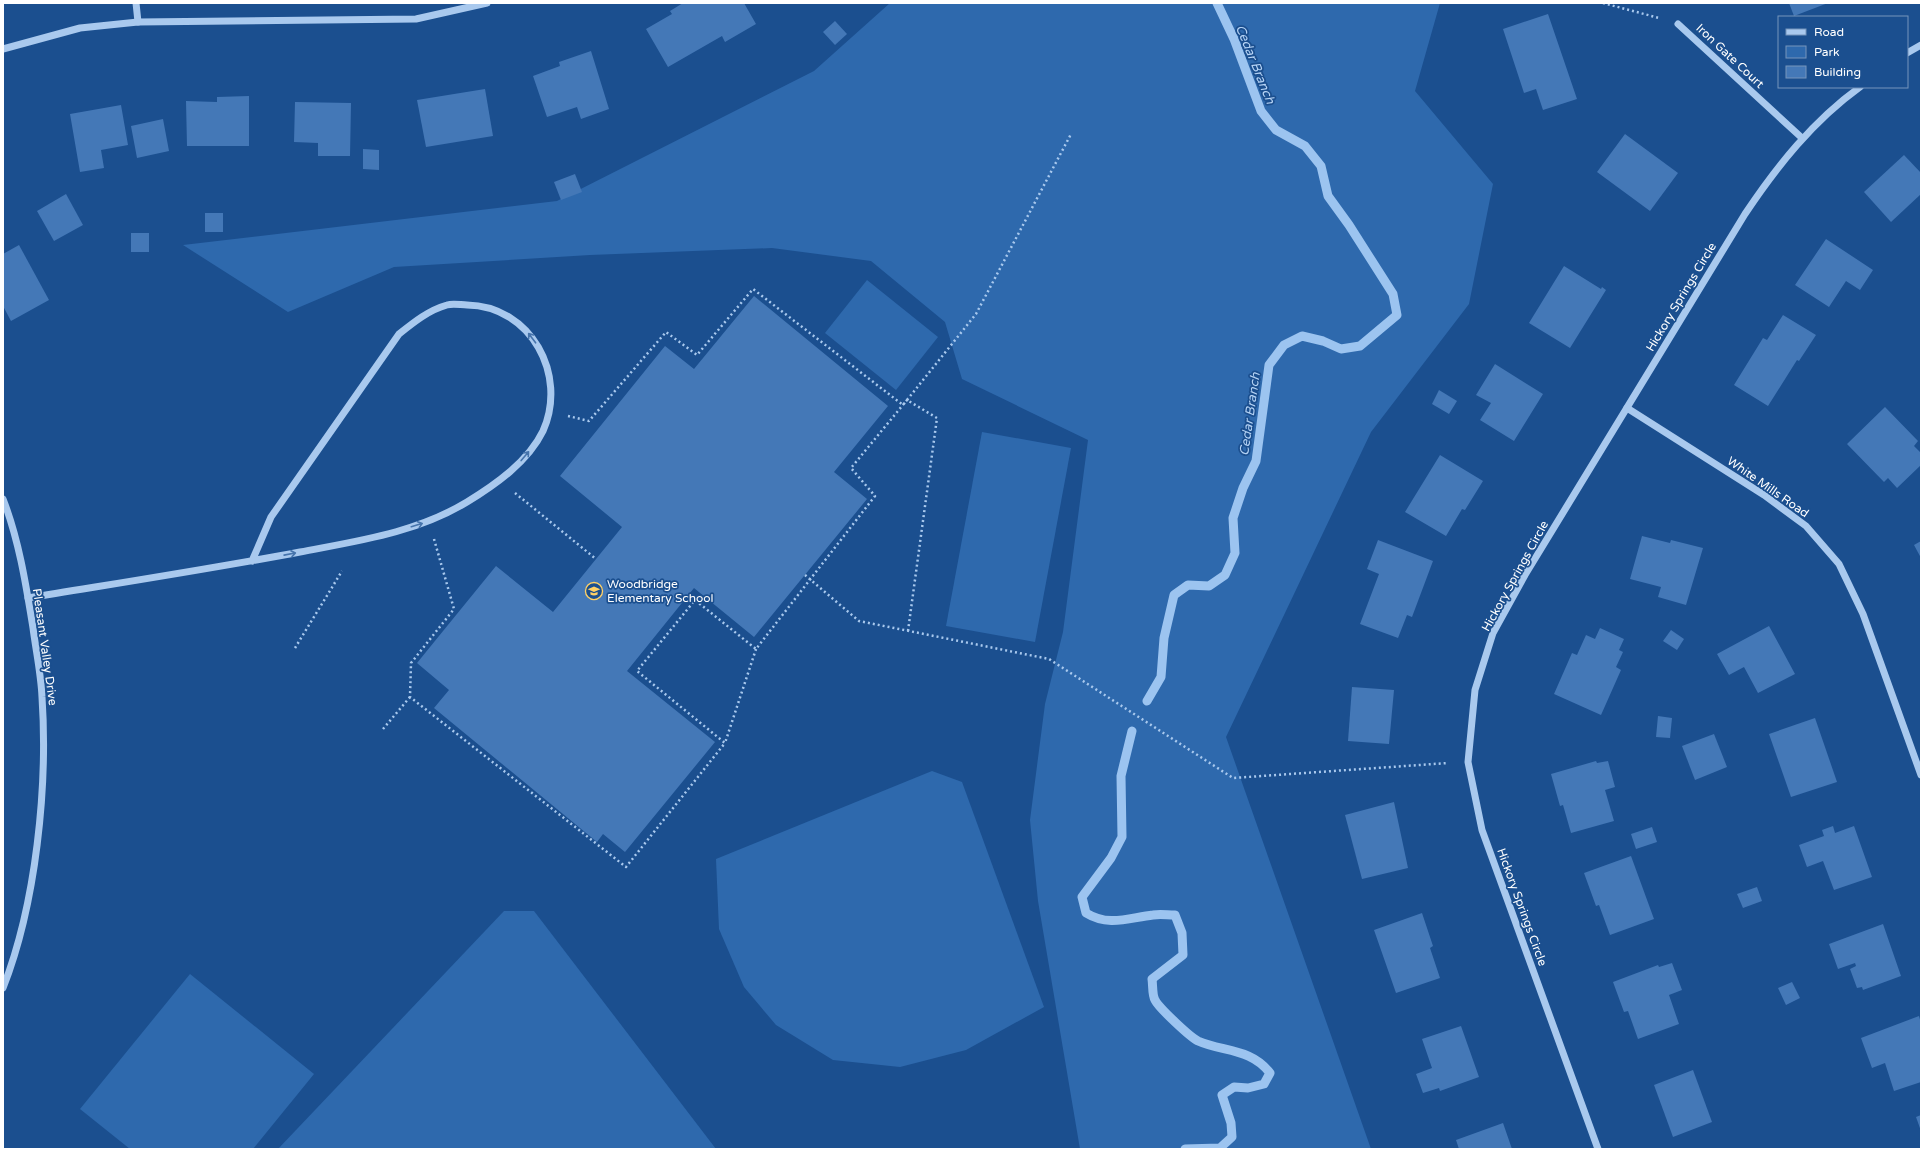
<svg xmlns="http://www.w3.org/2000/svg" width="1924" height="1152" font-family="'Varela Round',sans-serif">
<rect width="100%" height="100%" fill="#1b4f8f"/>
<!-- green -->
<g fill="#2e69ad">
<path d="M890,3H1440L1415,91L1493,184L1469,304L1371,432L1226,737L1371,1149H1080L1038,901L1030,820L1045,704L1063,632L1088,440L962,379L945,322L871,261L772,248L590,255L394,267L288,312L183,245L557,201L814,71Z"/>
<path d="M867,280L938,337L896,390L825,333Z"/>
<path d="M982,432L1071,448L1035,642L946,626Z"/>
<path d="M932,771L962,782L1044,1007L966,1050L900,1067L833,1060L776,1025L744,987L719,929L716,859Z"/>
<path d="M504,911H534L716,1149H278Z"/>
<path d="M190,974L314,1074L253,1149H130L80,1109Z"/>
</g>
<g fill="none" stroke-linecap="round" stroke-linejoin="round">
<!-- stream -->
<g stroke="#9cc4f0" stroke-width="9">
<path d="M1147,701L1161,677L1164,638L1174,595L1188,585L1209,586L1225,575L1235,553L1233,518L1243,488L1256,461L1269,365L1284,345L1302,336L1323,341L1341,349L1360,346L1397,315L1393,294L1349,225L1328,196L1321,166L1305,146L1276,130L1261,111L1234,39L1217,3"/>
<path d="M1132,731L1121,776L1122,837L1111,858L1082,897L1086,913C1109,927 1128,918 1153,915C1160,914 1167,915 1175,915L1182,933L1183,955L1152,979C1153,985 1152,995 1155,1000C1159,1008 1190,1037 1198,1041C1223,1052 1251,1048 1270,1073L1264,1084L1248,1088L1234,1087L1222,1095L1231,1123L1232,1137L1220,1148L1185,1149"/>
</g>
</g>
<!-- building -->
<g fill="#4478b7">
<path d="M683,3H744L756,24L725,42L722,36L668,67L646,29L672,14L670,11Z"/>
<path d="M1789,3H1828L1794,16Z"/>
<path d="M1548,14L1577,99L1543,110L1536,89L1524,93L1503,29Z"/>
<path d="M835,21L847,34L835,45L823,32Z"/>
<path d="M591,51L609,109L581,119L577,107L547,117L533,76L560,66L559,62Z"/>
<path d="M485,89L493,136L426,147L417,100Z"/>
<path d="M249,96V146H187L186,101L217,102V97Z"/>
<path d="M295,102L351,103L350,156H318V143L294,142Z"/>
<path d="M121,105L128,145L101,150L104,168L80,172L70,114Z"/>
<path d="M163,119L169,151L137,158L131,126Z"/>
<path d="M1625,134L1678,173L1650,211L1597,172Z"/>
<path d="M363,149L379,150V170L363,169Z"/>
<path d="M1904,155L1921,173V194L1891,222L1864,192Z"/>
<path d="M575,174L582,192L561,200L554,182Z"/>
<path d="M66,194L83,225L54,241L37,211Z"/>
<rect x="205" y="213" width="18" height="19"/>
<rect x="131" y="233" width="18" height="19"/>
<path d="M1826,239L1873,270L1860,290L1846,281L1829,307L1795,285Z"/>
<path d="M19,245L49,300L11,321L3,306V254Z"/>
<path d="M1564,266L1601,289L1602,287L1606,290L1570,348L1529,323Z"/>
<path d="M754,296L888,406L834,472L867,499L754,637L694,588L627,671L715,742L625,852L603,834L597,842L434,708L449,690L417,663L496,566L553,612L622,527L560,476L665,346L694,369Z"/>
<path d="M1783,315L1816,335L1799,361L1797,360L1768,406L1734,385L1763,338L1767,340Z"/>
<path d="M1495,364L1543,394L1514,441L1480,420L1491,403L1476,395Z"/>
<path d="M1439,390L1457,401L1449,414L1432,404Z"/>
<path d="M1885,407L1918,441L1914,446L1921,453V465L1897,488L1888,478L1884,482L1847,444Z"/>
<path d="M1440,455L1483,481L1465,510L1462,509L1446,536L1405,512Z"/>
<path d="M1642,536L1670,543L1671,540L1703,548L1686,605L1658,597L1661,587L1630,579Z"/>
<path d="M1378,540L1433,561L1412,617L1407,615L1398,638L1360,624L1379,574L1367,569Z"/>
<path d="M1921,541V558L1914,545Z"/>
<path d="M1769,626L1795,674L1758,693L1744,667L1729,675L1717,654Z"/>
<path d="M1600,628L1624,639L1619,650L1623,652L1616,667L1621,670L1601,715L1554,694L1572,653L1577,655L1586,635L1595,639Z"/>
<path d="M1671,630L1684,639L1677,650L1663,641Z"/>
<path d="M1352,687L1394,690L1389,744L1348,741Z"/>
<path d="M1658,716L1672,718L1670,738L1656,737Z"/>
<path d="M1815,718L1837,782L1791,797L1769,734Z"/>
<path d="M1714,734L1727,767L1695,780L1682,746Z"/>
<path d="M1596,761L1597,763L1608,761L1615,787L1605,790L1614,821L1571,833L1563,805L1560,806L1551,774Z"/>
<path d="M1394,802L1408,868L1362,879L1345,815Z"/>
<path d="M1833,826L1835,833L1854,826L1872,877L1834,890L1823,861L1807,867L1799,845L1824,836L1822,830Z"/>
<path d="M1652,827L1657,842L1636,849L1631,834Z"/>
<path d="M1631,856L1654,919L1610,935L1599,905L1596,906L1584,873Z"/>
<path d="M1757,887L1762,901L1743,908L1737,894Z"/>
<path d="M1422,913L1433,946L1430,948L1440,978L1396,993L1374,930Z"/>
<path d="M1883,924L1901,976L1863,990L1862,987L1857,988L1850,969L1856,966L1855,963L1838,969L1829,944Z"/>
<path d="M1672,963L1682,990L1669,995L1679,1024L1638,1039L1628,1011L1624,1012L1613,982L1658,965L1659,967Z"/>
<path d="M1792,982L1800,998L1786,1005L1778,988Z"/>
<path d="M1919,1016L1921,1023V1082L1894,1091L1885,1063L1872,1068L1861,1038Z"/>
<path d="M1461,1026L1479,1077L1440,1091L1439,1088L1423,1093L1416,1074L1432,1068L1422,1039Z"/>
<path d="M1693,1070L1712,1122L1673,1137L1654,1085Z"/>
<path d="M1921,1115V1131L1916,1117Z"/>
<path d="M1503,1123L1512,1149H1459L1456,1140Z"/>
</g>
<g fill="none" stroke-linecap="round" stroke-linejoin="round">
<!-- path -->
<g stroke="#a9c9ee" stroke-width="2.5" stroke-dasharray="2 3" stroke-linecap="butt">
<path d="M1603,3L1659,18"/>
<path d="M568,416L589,421L666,332L697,355L753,289L903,405L907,400L851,468L875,496L756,649L695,600L637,671L725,743L756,649"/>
<path d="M515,493L596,559"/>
<path d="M434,539L454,609L411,663L410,697L626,867L725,743"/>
<path d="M805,575L859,621L1049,659L1233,778L1448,763"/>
<path d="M908,631L937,418L907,400L976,314L1071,134"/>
<path d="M295,648L342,571"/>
<path d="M383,729L410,697"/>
</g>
<!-- minor -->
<g stroke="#a9c9ee" stroke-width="7">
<path d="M136,3L138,22"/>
<path d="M1678,24L1802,138"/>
<path d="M3,49L80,28L138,22L416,19L487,3"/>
<path d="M1907,53L1921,45"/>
<path d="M1627,408L1764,495L1806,526L1839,564L1863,614L1921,775"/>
<path d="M3,499C19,540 26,585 33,628C36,651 41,674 42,697C48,787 36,904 3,988"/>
<path d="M28,598C119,583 210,569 300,552C357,541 416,533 467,502C495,485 528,462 543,431C568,375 531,306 467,305C461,305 453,303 447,305C429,310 414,322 399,334L271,517L252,561"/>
<path d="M1598,1149L1482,830L1468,762L1475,690L1493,633L1525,575L1745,214C1777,166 1813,121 1860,87"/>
</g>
</g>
<!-- one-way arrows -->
<defs><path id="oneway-shaft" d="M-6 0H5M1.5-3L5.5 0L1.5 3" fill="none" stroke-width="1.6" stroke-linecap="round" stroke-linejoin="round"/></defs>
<g stroke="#4674ac">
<use href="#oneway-shaft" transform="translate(532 338) rotate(-127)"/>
<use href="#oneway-shaft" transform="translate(525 456) rotate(-50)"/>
<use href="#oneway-shaft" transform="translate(417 525) rotate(-17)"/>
<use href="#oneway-shaft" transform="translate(290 554) rotate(-11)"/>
</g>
<!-- icons -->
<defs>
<g id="school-ring" transform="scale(0.9)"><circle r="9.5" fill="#1b4f8f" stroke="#ffd166" stroke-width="1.5"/><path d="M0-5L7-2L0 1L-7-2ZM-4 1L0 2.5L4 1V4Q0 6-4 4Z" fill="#ffd166"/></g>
</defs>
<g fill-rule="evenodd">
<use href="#school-ring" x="594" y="591"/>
</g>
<g text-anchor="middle" stroke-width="3.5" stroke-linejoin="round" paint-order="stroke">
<!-- street labels -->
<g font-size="12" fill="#fff" stroke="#1b4f8f">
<text transform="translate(1730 56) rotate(43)" y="4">Iron Gate Court</text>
<text transform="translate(1681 297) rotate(-59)" y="4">Hickory Springs Circle</text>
<text transform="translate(1768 487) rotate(35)" y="4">White Mills Road</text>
<text transform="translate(1515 576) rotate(-61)" y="4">Hickory Springs Circle</text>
<text transform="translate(45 647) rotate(82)" y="4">Pleasant Valley Drive</text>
<text transform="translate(1522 907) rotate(70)" y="4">Hickory Springs Circle</text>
</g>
<!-- poi labels -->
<g font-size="12" fill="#fff" stroke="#1b4f8f" text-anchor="start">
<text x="607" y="588">Woodbridge<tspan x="607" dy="14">Elementary School</tspan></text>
</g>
<!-- water labels -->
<g font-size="13" font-style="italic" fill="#b5d3f5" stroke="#1b4f8f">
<text transform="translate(1256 64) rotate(68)" y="5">Cedar Branch</text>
<text transform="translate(1249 414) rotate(-82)" y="5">Cedar Branch</text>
</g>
</g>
<!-- border -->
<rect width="1924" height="1152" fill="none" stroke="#ffffff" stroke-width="8"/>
<!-- legend -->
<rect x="1778" y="16" width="130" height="72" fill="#1b4f8f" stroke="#7695bc"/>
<rect x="1786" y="29" width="20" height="6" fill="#a9c9ee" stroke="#7695bc"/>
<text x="1814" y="36" font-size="12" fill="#ffffff">Road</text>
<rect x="1786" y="46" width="20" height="12" fill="#2e69ad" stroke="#7695bc"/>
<text x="1814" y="56" font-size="12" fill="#ffffff">Park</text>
<rect x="1786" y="66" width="20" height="12" fill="#4478b7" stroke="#7695bc"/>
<text x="1814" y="76" font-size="12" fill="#ffffff">Building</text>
</svg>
